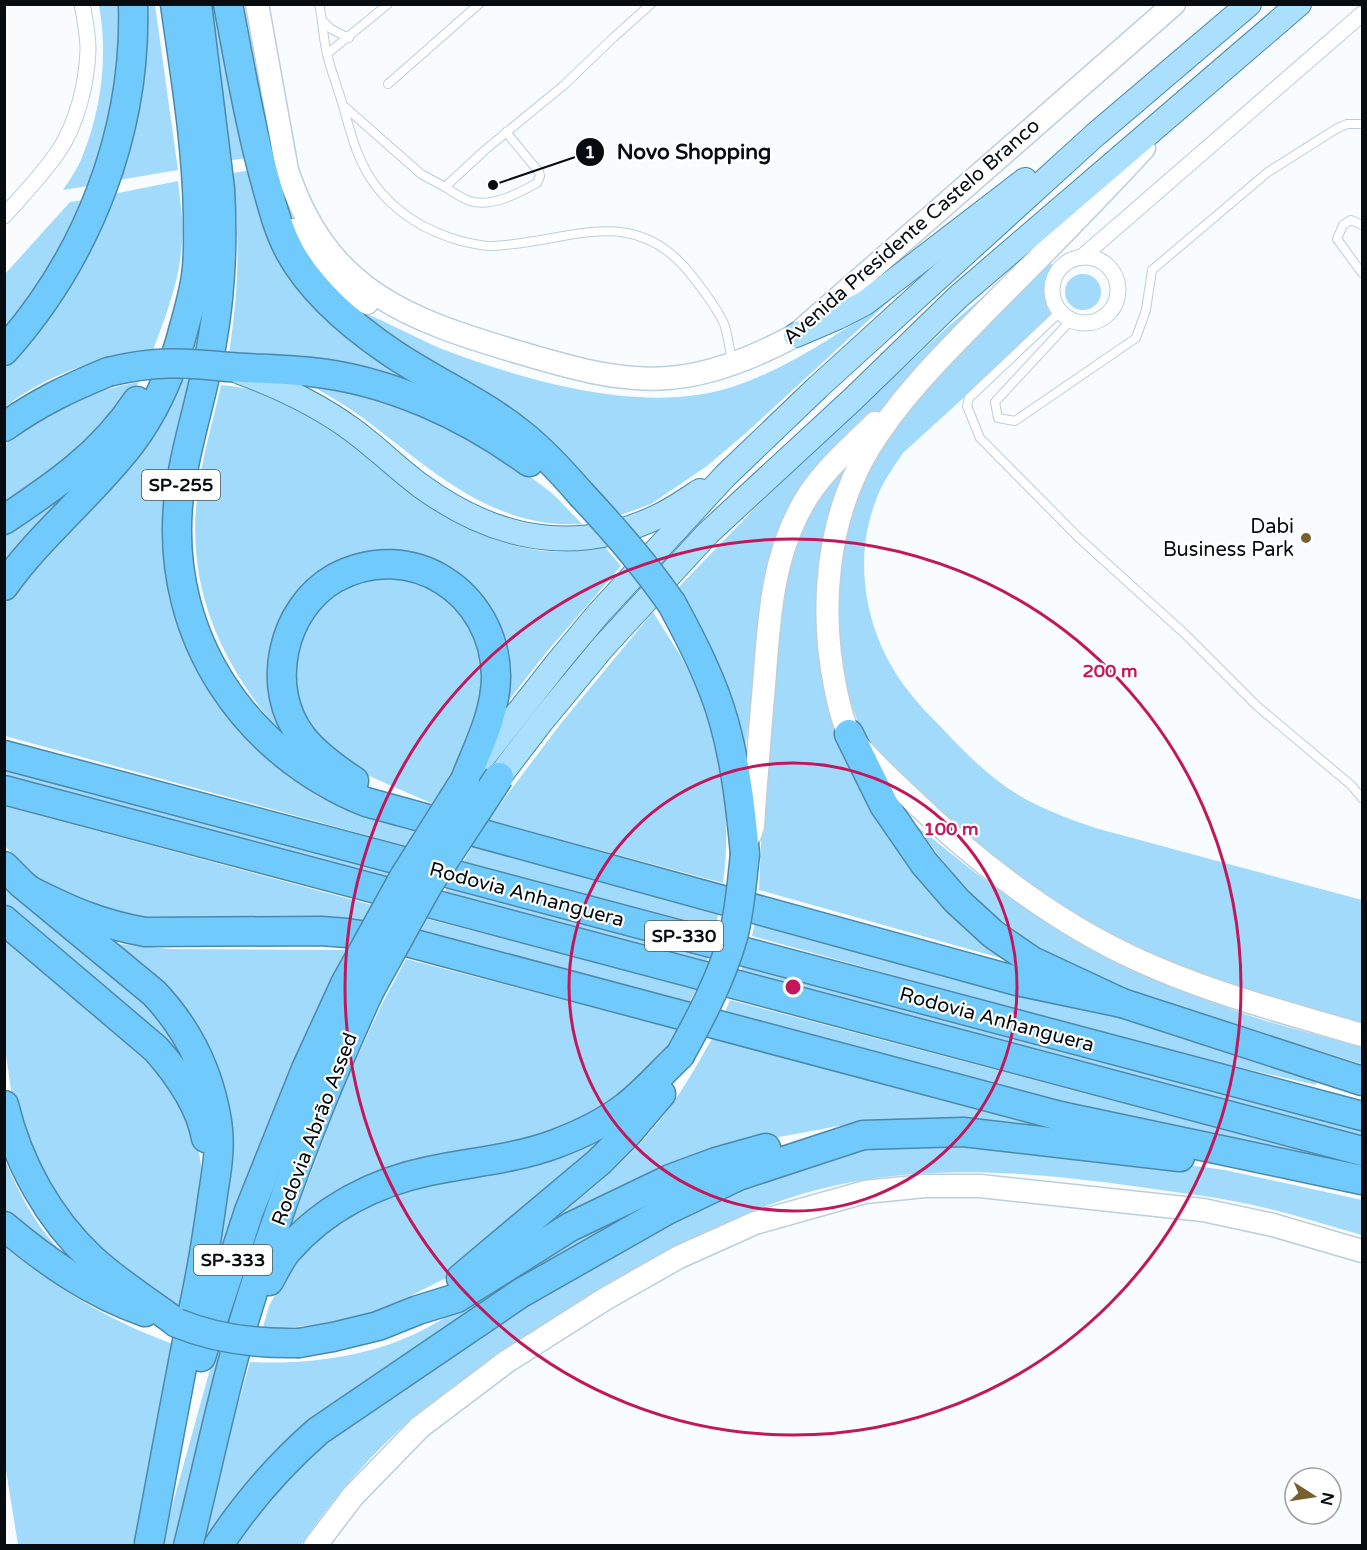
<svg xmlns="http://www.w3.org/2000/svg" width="1367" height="1550" font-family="'Varela Round',sans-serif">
<rect width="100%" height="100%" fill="#f8fcfe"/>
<!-- green -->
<g fill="#a2dafc">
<path d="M99,5H127L126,45L95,185L63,190C70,179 78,168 82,157C102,109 108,55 99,5Z"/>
<path d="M143,5H155L178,170L113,181Z"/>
<path d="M209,5H221L249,158L232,160Z"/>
<path d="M252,170L268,228L460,406L333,368L229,353C239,288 240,238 233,173Z"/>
<path d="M178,181C180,201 184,222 182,242C180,280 166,315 153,350C99,357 48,374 5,407V363L108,195Z"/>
<path d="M90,199L73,235L5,335V274L70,202Z"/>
<path d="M1048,241L820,471L760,641L745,749L729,696L676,590L783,479L951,324Z"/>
<path d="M1050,262L1056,270L1049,291L1053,314L1037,331L903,453C893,468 882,483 876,500C851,565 867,640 910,693C919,705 930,716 941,727C966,754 994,782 1027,800C1050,812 1074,821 1099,829L1362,900V1025L1243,990L1185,969L1135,947L1082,918L1026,884L971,843L871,749L859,725L846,689L834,646L837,562L859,480L925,387Z"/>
<circle cx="1083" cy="292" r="18"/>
<path d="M896,295L747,432L707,466L651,504L621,515L586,477L560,453L343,305C377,316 409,335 442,349C529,382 648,417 738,385C795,365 846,328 896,295Z"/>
<path d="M297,377L419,408L523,471L553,494L582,524C491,529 431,469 363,418C342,403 319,390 297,377Z"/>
<path d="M182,380H190L173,482L205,678L222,708L244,736L262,755L290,778L317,796L344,808L376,820L415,832L406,846L5,736L4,605L168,406Z"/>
<path d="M139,382L105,431L5,512V445C42,410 90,391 139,382Z"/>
<path d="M221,385C315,392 376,473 451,519C475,534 508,546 536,550C559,554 582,550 605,547L621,566L545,654L510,699L502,698V656L417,562L297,605L287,740C225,671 186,593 197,498C201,460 213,422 221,385Z"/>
<path d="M852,459L833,517L843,747L1025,965L759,890C763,800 766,711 780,622C785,592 787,561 799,533C811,505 832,482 852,459Z"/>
<path d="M69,491L5,562V529Z"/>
<path d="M382,574L424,580L465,609L489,673L475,731L433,804L367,775L327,749L294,700L298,643L319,608L333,595L349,585Z"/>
<path d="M653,612C665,632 679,651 689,672C721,737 733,811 723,883L488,820L562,722Z"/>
<path d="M4,766L392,870L386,882L5,779Z"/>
<path d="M4,806L372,905L360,925L162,923L70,900L32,875L5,846Z"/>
<path d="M914,824C951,853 987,884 1027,909C1091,949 1160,983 1231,1009C1273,1025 1319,1035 1362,1047V1064L1116,987L1054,958L984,908L952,872Z"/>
<path d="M473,845L719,909L716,928L463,862Z"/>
<path d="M4,884L137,989L201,1080L5,912Z"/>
<path d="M449,884L710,951L705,968L442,897Z"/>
<path d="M756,917L1141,1024L1317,1077L1316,1085C1127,1043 940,988 752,936Z"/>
<path d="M427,919L697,988L688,1005L419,934Z"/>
<path d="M4,932L168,1074L198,1146L202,1172L201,1204L187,1311L140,1288L56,1207L13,1104L4,1041Z"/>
<path d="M109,943L170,949L347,950C292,1056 251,1167 212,1280L221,1098Z"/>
<path d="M406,959L677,1029L659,1060L639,1083L579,1127L420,1166L287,1236L345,1082L382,1004Z"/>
<path d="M744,962L1362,1126V1143L740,975Z"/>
<path d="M730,1000L1361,1166L1156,1130L724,1015Z"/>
<path d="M714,1035L1047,1128L878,1123L838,1126L758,1141L535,1236C577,1200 622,1167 657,1124C680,1096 697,1065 714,1035Z"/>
<path d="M622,1126L448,1277L382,1310L333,1323L285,1328L263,1327L269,1306L277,1291L304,1254L325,1232L367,1201Z"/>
<path d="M932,1143L1172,1163L1225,1170L1362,1200V1235C1326,1225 1290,1213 1253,1205C1206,1195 1159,1190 1111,1183C995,1168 881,1163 769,1205C696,1233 631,1276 564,1316C520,1343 475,1369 434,1401C382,1440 338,1492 301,1545L228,1546L262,1498L367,1406L651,1228L699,1201L851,1151L891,1146Z"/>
<path d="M4,1157C19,1195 39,1232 69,1259L15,1222L5,1211Z"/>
<path d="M683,1184L392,1369L207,1545L201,1546L229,1436L250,1362C311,1365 378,1356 432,1325C450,1316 465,1303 482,1292C500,1281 519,1271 537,1260C585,1232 634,1208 683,1184Z"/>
<path d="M4,1246C63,1292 108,1321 179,1346L167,1409L134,1545H18L4,1458Z"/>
<path d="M214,1355L227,1358L176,1545L161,1546Z"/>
</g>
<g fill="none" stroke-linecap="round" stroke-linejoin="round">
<!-- lane casing -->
<g stroke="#bcceda" stroke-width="10">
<g id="lane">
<path d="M319,4C323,21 323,38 327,54C331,71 338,88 343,106C351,134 357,160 375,185C397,214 425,231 461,241C471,243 481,246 492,246C570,243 634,200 693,277C703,290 719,311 725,326C728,338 730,350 732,362"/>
<path d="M323,21L331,29L349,38"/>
<path d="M327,54L388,4"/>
<path d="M388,84L479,4"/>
<path d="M345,107L421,174L445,187L485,150L564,85L613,38L651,4"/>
<path d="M445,187C453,192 461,198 470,201C491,208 519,193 537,183L540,176L539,172L506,132"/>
<path d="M1362,225L1351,220L1343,225L1337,239L1362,273"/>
<path d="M1060,312L969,398L967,406L980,438L1079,538L1185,634L1257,706L1351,785L1362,798"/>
<path d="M1071,320L995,402L998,418L1015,421L1136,338L1146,310L1152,270L1268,172L1336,129L1347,124H1362"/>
</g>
</g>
<!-- street casing -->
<g stroke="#bcceda" stroke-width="17">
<g id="street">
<path d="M4,216C23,195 42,175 58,152C77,124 87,83 88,50C88,35 85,19 82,4"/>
<path d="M1082,257L1362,14"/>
<circle cx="1085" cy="290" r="33"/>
</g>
</g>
<!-- secondary casing -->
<g stroke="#bcceda" stroke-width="25">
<g id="secondary">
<path d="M257,4L287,170C327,292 409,320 521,353C569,367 618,382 668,378C713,375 757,356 796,335L1174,4"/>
<path d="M1144,148C1095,201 1044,253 993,304C949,349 902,394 869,448C826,520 819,610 836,691C839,704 842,722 850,735C861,752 888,777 904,792C973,859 1050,920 1138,960C1210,993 1287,1013 1362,1035"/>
<path d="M294,230C314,267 331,282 367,303"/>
<path d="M750,835L753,826C756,779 760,732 764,685C769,623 771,560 803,504C820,473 850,448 875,423"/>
<path d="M315,1546L353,1496L420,1427L506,1362L605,1299L679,1257L755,1223L865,1192L925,1186H980L1203,1210L1273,1225L1362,1251"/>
</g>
</g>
<!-- primary casing -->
<g stroke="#4c88a9" stroke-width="26">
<g id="primary">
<path d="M796,335L838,317L865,303L1025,180"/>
<path d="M240,372C281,387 319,405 354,431C377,448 398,469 421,486C495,540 576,557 661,515C675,508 688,499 700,491"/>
<path d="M477,765L558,662L598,614L725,476L818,387L1095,135L1249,4"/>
<path d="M499,777L541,722L603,647L708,533L853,399L958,297L1299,4"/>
</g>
</g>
<!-- highway casing -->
<g stroke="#4c88a9" stroke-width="31">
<g id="highway">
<path d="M197,4L220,189C223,240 221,292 212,342C203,397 183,451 178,506C167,638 245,753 366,802L1017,981L1122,1003"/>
<path d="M228,4C240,66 250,127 267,187C273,209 279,232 290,252C312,292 351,325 389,351C431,380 480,401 520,433C543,451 562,472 581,494"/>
<path d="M4,351C88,257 137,131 133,4"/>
<path d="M228,367C256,369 283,369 311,372C389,380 466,416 529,462"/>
<path d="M4,427C39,402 69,388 108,372"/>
<path d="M4,520C56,485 102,454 137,401"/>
<path d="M4,586C41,534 92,494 131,443C155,411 169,379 180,342C186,319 193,298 196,276C199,256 198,236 198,217C197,145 185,75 175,4"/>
<path d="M672,604C692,641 713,682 724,722C736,765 741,810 745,854"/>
<path d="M849,734L884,805L924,863L957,901L993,934L1032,961L1122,1003L1362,1081"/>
<path d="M4,755L1362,1116"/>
<path d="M354,781C336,769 316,755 302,737C264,688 282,608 335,578C411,537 495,593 496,676C496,713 478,747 465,780"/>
<path d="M4,790L1362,1151"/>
<path d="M4,866L22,884L154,993C188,1029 209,1071 217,1121C221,1145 217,1170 213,1194C208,1231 202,1269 194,1306C178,1385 164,1464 149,1543"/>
<path d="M31,891C71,911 100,924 145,932L321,931L347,933L407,942L1060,1116L1362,1180"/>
<path d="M4,920L156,1049C178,1074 200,1104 206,1138"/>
<path d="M4,1105C18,1163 48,1218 92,1259C118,1283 149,1302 177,1323"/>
<path d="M4,1226C47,1262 92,1294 145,1312"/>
<path d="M461,1278L599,1162L628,1133L661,1094"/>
<path d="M269,1281C275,1271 280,1259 288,1250C324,1208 376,1182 429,1171C471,1162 515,1159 555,1144C579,1135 603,1124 624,1108C644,1093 661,1073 680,1055"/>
<path d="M299,1343L333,1337L378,1326L418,1310L457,1298L570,1227L670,1179L716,1162L766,1148"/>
<path d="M201,1357L249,1211L306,1069L345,984"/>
<path d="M188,1546C207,1471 222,1395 244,1321C278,1208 320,1098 370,990"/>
<path d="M218,1546C247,1502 279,1465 318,1431L521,1293L667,1210L738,1176L863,1135L963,1132L1180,1157"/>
</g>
</g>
<!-- lane -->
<use href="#lane" stroke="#fff" stroke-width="8"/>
<!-- street -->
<use href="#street" stroke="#fff" stroke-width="15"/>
<!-- secondary -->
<use href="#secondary" stroke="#fff" stroke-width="22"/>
<!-- primary -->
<use href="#primary" stroke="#aadffd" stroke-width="24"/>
<!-- highway -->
<use href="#highway" stroke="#71cafc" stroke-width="28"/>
<!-- highway-bridge casing -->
<g stroke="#4c88a9" stroke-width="31" stroke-linecap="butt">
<g id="highway-bridge">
<path d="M108,372C153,361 183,362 228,367"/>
<path d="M581,494C614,529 645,565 672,604"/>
<path d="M345,984L404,877L465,780"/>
<path d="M370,990L428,885L499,777"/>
<path d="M680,1055C701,1017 721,979 733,937C740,910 742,881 745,854"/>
<path d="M177,1323C216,1339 257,1344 299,1343"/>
</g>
</g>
<!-- highway-bridge -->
<use href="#highway-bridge" stroke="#71cafc" stroke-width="28"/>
</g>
<!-- distance rings -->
<g fill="none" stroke="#c2185b" stroke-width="3">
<circle cx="793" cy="987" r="224"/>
<circle cx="793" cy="987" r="448"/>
</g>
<!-- markers -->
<circle fill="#776030" stroke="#fff" stroke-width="2" cx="1306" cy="538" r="6"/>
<g text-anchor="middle" stroke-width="4.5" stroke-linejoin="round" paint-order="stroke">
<!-- shield labels -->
<g fill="#fff" stroke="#515558" stroke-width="1.5">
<rect x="142" y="470" width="78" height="30" rx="4.5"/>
<rect x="645" y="921" width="78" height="30" rx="4.5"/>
<rect x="194" y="1245" width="78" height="30" rx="4.5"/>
</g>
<g font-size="18" font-weight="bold" fill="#060c10">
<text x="181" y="491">SP-255</text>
<text x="684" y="942">SP-330</text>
<text x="233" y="1266">SP-333</text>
</g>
<!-- street labels -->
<g font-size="20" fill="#060c10" stroke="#fff">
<text transform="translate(911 231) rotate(-41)" y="7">Avenida Presidente Castelo Branco</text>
<text transform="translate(527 894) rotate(15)" y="7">Rodovia Anhanguera</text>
<text transform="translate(997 1019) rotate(15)" y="7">Rodovia Anhanguera</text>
<text transform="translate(314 1129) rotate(-69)" y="7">Rodovia Abrão Assed</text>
</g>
<!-- poi labels -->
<g font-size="20" fill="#060c10" stroke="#fff" text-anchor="end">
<text x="1294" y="533">Dabi<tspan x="1294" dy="23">Business Park</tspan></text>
</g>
</g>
<circle cx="793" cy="987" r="9" fill="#c2185b" stroke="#fff" stroke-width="3"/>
<g font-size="18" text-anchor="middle" font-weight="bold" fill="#c2185b" stroke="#fff" stroke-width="4.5" stroke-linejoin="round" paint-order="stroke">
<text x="1110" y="677">200 m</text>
<text x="951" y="835">100 m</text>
</g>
<!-- callouts -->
<path fill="none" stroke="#060c10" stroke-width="2" d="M493 185L590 152"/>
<g fill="#060c10" stroke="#fff" stroke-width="2">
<circle cx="493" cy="185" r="6"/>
<circle cx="590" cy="152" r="15"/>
</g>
<g font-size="18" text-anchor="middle" font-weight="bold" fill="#fff">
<text x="590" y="158">1</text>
</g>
<g font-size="21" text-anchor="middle" font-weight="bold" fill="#060c10" stroke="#fff" stroke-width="4.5" stroke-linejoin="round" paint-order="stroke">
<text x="694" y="159">Novo Shopping</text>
</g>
<!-- border -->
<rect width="1367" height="1550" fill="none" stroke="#060c10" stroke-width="12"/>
<!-- north arrow -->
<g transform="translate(1313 1496) rotate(102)"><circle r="28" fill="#ffffff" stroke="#9b9e9f" stroke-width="1.5"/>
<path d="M0-4.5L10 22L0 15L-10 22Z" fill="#776030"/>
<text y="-9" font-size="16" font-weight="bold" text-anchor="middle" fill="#060c10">N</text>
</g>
</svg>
